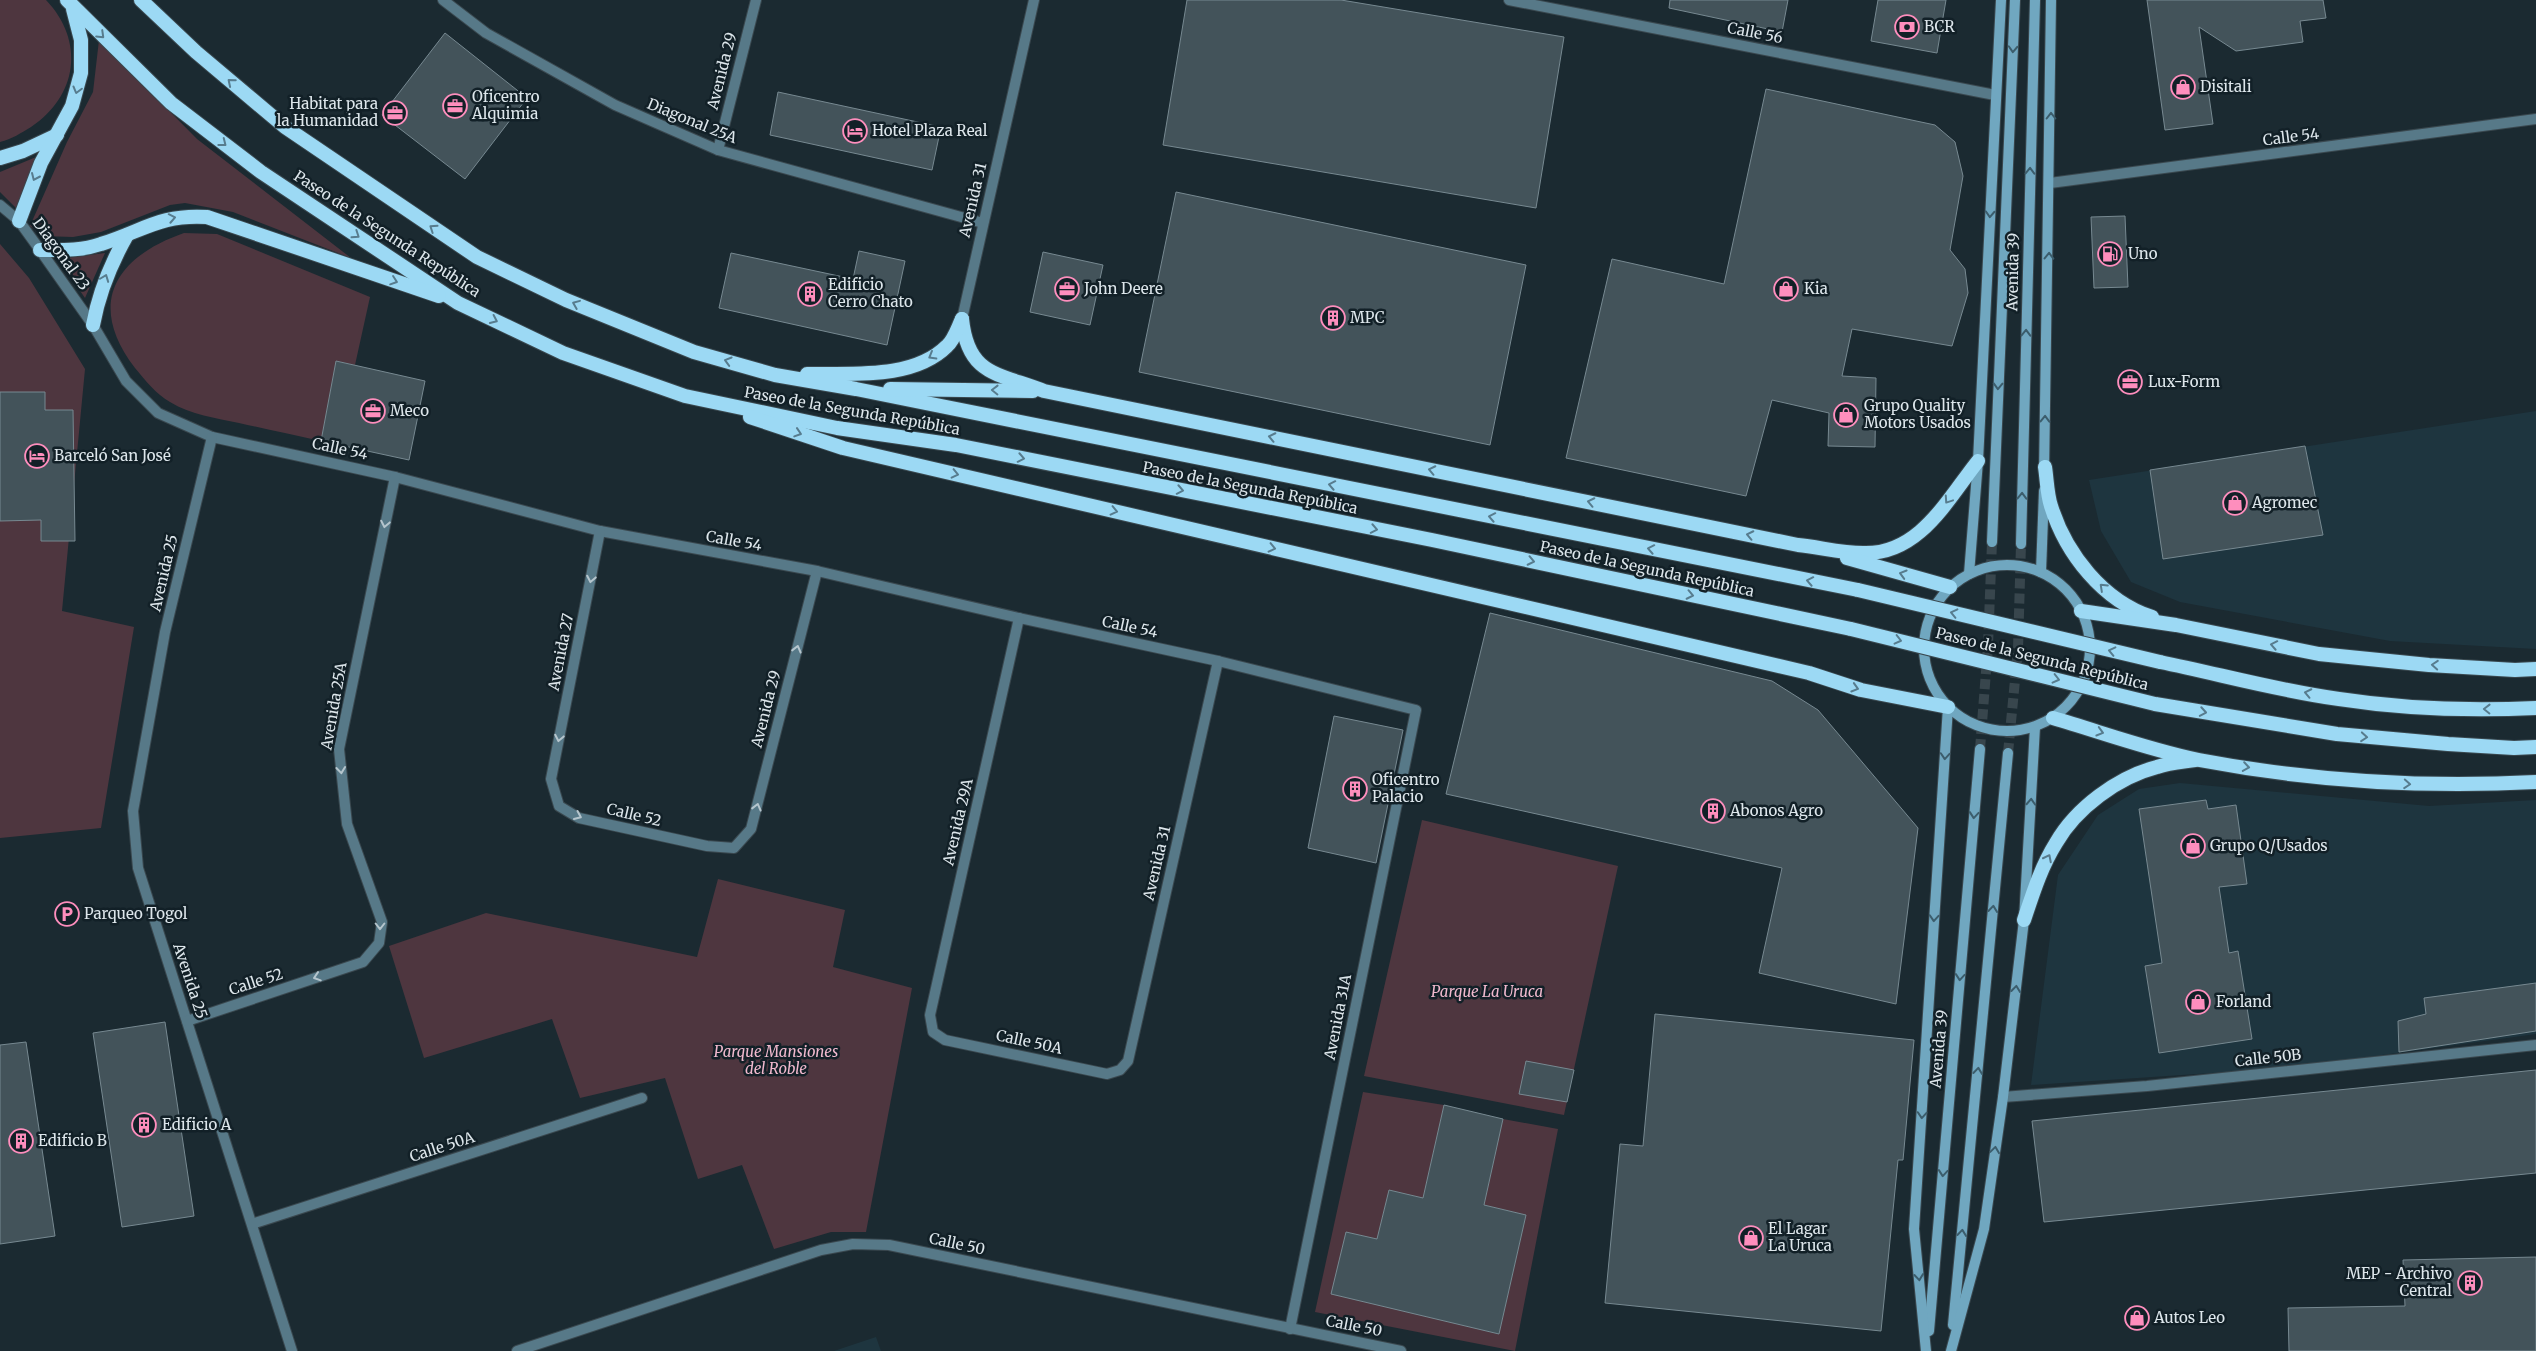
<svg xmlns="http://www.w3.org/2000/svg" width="2536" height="1351" font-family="Merriweather,serif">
<rect width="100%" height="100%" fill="#1b2a31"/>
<!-- built -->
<g fill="#1e353f">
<path d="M2536,411V649L2390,641L2180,602L2131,582L2101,531L2089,480Z"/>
<path d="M2180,783L2429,806L2536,800V1034L2287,1068L2031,1085L2058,875L2098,815L2139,789Z"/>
<path d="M876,1337L881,1351H834Z"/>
</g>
<!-- green -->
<g fill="#4e363f">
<path d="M0,0H46C85,41 78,96 31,127C21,133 12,139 0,142Z"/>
<path d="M99,40L197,139L351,258L233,212L185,203L170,205L101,232L73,237L42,236L30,226L67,142L93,92Z"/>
<path d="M41,155L16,208L0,192V172Z"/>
<path d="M184,233L217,234L370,297L355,365L336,361L321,441C293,435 266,429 239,423C216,418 191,415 170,402C156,394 145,380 135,368C86,304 115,257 184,233Z"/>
<path d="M0,244L29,278L85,369L62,611L134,627L101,828L0,838Z"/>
<path d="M105,253L85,298L58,259Z"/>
<path d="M1422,820L1618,866L1564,1115L1364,1076Z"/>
<path d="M718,879L845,910L833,967L912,988L866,1232H831L774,1249L742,1165L698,1179L665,1078L580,1098L552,1019L424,1058L389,946L486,913L697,957Z"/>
<path d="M1363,1092L1444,1105L1423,1198L1389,1190L1377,1239L1346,1232L1332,1294L1499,1334L1526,1215L1484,1205L1503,1119L1558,1129L1515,1351L1315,1312Z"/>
</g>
<!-- building -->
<g fill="#43535a" stroke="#778991">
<path d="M1187,0H1341L1564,37L1536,208L1163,145Z"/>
<path d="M1670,0H1788L1782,32L1669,8Z"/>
<path d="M1878,0H1946L1937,53L1871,41Z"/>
<path d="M2147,0H2323L2326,18L2300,21L2303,42L2236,51L2199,27L2213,124L2165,130Z"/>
<path d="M445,33L527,98L465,179L382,115Z"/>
<path d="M1766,89L1935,125L1955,142L1963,176L1950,250L1965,269L1968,293L1952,346L1852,329L1842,376L1876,378L1875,447L1828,446L1829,413L1772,400L1746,496L1566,458L1612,259L1724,284Z"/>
<path d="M778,92L941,127L932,170L770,135Z"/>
<path d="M1176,192L1526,265L1490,445L1139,372Z"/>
<path d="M2125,216L2128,287L2094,288L2091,217Z"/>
<path d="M859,251L905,261L887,345L719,308L731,253L853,279Z"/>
<path d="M1043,252L1103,265L1090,325L1030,312Z"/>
<path d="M336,361L425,381L409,460L321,441Z"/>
<path d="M0,392H45V410H73L75,541H41V520L0,521Z"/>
<path d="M2305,446L2323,535L2163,559L2150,470Z"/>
<path d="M1490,613L1772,681L1818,710L1918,828L1896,1004L1759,973L1782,868L1446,794Z"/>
<path d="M1334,716L1403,730L1376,863L1308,848Z"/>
<path d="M2206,800L2208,809L2236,805L2247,884L2219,887L2229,953L2238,951L2252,1039L2159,1053L2145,966L2162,963L2139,809Z"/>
<path d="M2536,983V1031L2399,1052L2398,1021L2426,1014L2424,998Z"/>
<path d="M1655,1014L1914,1040L1903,1160H1898L1881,1331L1605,1303L1620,1144L1643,1146Z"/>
<path d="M165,1022L194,1216L122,1227L93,1033Z"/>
<path d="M26,1042L55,1236L0,1244V1045Z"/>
<path d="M1526,1061L1574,1070L1567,1102L1519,1094Z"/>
<path d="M2536,1070V1173L2044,1222L2032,1121Z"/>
<path d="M1444,1105L1503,1119L1484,1205L1526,1215L1499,1334L1331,1294L1346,1232L1377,1239L1389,1190L1423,1198Z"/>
<path d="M2536,1257V1351H2289L2288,1308L2405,1306L2403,1260Z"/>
</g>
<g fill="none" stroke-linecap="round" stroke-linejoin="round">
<!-- secondary-tunnel -->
<g stroke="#38464d" stroke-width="10" stroke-dasharray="10 5" stroke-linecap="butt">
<path d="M1980,749L1988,646L1992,542"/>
<path d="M2008,753L2018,649L2021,544"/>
</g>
<!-- minor casing -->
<g stroke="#3a484f" stroke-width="12">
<g id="minor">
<path d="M443,0L486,33L615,105L718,150L983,223"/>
<path d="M1509,0L1995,95"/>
<path d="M718,150L756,0"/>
<path d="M2050,183L2536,119"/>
<path d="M0,205L19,221L40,250L93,325L126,381L158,413L212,437L395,477L600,531L817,571L1019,618L1218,661L1416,710L1290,1329"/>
<path d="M962,319L1034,0"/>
<path d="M212,437L165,632L133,811L138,868L292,1351"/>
<path d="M600,531L551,779L559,806L579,818L707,846L734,848L751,829L817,571"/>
<path d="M1019,618L930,1015L933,1032L945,1040L1107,1074L1120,1070L1128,1061L1218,661"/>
<path d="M187,1021L363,962L379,943L382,922L347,824L339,749L395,477"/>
<path d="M2003,1097L2147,1086L2536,1045"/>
<path d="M252,1224L642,1098"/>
<path d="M517,1351L821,1250L853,1244L889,1245L1401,1351"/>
</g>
</g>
<!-- secondary casing -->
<g stroke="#3a484f" stroke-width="12">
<g id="secondary">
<path d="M2044,474L2051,0"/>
<path d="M1992,542L2015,0"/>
<path d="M2021,544L2035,0"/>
<circle cx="2007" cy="648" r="83"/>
<path d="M2041,572L2044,491"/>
<path d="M1969,574L1978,461L2001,0"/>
<path d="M1953,1325L2008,753"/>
<path d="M1929,1331L1980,749"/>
<path d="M1926,1351L1914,1229L1948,707"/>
<path d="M1951,1351L1984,1229L2003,1097L2024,920L2035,727"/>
</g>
</g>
<!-- trunk casing -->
<g stroke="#3a484f" stroke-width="16">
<g id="trunk">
<path d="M67,0L171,103L261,172L458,303L563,353L685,396L837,428L956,445L1432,540L1851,629"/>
<path d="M141,0L196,52L285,127L477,257L566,300L694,352L775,375L856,389L1858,590"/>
<path d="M0,158L23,151L57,135"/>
<path d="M19,221L41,163L72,106L81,73V40L73,9"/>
<path d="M40,250C61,250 81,251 101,244C143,231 160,214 207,217L439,296"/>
<path d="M962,319C968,376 998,373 1044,391L1798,545C1819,547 1841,553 1863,553C1919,555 1947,500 1978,461"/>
<path d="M93,325C99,292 110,265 127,235"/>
<path d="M807,374C851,373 913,380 947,346C954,340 958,327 962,319"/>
<path d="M890,389L1033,391"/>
<path d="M750,417L843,448L1809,673L1861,690L1948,707"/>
<path d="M2045,467C2047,480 2047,494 2051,506C2066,554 2103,601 2152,617"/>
<path d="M1847,558L1950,587"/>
<path d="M2081,611L2176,625L2319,654L2429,665L2515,670L2536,669"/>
<path d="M2160,662C2219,674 2279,691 2339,699C2404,709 2470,711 2536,708"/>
<path d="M2155,704L2337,734L2448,744L2514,748L2536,747"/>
<path d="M2053,718C2101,732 2150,750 2199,760C2310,781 2423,788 2536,782"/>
<path d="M2024,920C2033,893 2041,867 2056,843C2076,808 2118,777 2157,767C2169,763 2182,762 2195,760"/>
</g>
</g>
<!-- minor -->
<use href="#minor" stroke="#577988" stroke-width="10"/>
<!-- secondary -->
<use href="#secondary" stroke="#70a7c0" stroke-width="10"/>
<!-- trunk -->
<use href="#trunk" stroke="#9cd9f4" stroke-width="14"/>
<!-- trunk-bridge casing -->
<g stroke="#3a484f" stroke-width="16" stroke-linecap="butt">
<g id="trunk-bridge">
<path d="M1858,590L2160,662"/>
<path d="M1851,629L2155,704"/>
</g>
</g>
<!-- trunk-bridge -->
<use href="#trunk-bridge" stroke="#9cd9f4" stroke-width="14"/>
</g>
<!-- one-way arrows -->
<defs><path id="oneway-chevron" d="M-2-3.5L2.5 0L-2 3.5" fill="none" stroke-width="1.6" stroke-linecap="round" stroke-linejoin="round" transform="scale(1.25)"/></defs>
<g stroke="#577c8e">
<use href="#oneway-chevron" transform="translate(101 35) rotate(44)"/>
<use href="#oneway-chevron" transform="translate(231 82) rotate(-140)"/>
<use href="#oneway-chevron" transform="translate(77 90) rotate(105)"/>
<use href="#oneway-chevron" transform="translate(223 143) rotate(38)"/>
<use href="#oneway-chevron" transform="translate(35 177) rotate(114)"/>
<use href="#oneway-chevron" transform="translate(172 218) rotate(-11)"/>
<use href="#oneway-chevron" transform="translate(433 228) rotate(-146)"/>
<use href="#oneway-chevron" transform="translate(356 235) rotate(34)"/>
<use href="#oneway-chevron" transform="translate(105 278) rotate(-69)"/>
<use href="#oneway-chevron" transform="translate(394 281) rotate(19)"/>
<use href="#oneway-chevron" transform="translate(576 304) rotate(-158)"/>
<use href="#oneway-chevron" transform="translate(494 320) rotate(25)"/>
<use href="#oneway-chevron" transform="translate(932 356) rotate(150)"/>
<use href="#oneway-chevron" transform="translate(728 361) rotate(-164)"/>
<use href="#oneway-chevron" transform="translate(995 390) rotate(-179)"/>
<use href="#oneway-chevron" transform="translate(798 433) rotate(18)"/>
<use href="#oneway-chevron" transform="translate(1272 437) rotate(-168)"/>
<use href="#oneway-chevron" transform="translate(1021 458) rotate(11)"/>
<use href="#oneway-chevron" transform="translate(1432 470) rotate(-168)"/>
<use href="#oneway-chevron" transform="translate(955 474) rotate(13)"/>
<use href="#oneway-chevron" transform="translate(1332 485) rotate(-169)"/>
<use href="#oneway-chevron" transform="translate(1180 490) rotate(11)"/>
<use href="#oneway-chevron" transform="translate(1948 500) rotate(124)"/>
<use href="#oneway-chevron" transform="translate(1591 502) rotate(-168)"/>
<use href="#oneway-chevron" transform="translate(1114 511) rotate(13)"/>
<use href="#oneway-chevron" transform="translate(1492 517) rotate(-169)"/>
<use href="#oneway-chevron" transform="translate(1374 529) rotate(11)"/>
<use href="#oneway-chevron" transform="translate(1750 535) rotate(-168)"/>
<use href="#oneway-chevron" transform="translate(1272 548) rotate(13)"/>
<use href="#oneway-chevron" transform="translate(1651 549) rotate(-169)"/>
<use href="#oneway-chevron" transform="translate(1531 561) rotate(12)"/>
<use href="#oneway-chevron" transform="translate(1903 574) rotate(-164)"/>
<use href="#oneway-chevron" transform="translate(1810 581) rotate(-169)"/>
<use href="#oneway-chevron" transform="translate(2103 587) rotate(-137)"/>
<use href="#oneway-chevron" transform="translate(1690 595) rotate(12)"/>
<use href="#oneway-chevron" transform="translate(1954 613) rotate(-167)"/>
<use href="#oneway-chevron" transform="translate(1898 640) rotate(14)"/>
<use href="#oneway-chevron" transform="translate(2274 645) rotate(-169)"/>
<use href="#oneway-chevron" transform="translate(2112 651) rotate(-167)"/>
<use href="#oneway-chevron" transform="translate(2435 665) rotate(-176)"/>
<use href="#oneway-chevron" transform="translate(2056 679) rotate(14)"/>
<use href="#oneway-chevron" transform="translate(1855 688) rotate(17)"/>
<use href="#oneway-chevron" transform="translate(2308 693) rotate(-168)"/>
<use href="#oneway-chevron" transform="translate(2487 709) rotate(-179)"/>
<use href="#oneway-chevron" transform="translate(2203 712) rotate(10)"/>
<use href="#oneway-chevron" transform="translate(2100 732) rotate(16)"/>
<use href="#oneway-chevron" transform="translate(2364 737) rotate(5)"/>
<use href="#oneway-chevron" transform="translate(2246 767) rotate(9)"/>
<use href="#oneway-chevron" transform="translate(2407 784) rotate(4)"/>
<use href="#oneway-chevron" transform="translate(2048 858) rotate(-63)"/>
</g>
<g stroke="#3c5d6c">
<use href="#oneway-chevron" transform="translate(2013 49) rotate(93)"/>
<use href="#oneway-chevron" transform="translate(2051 116) rotate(-90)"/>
<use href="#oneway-chevron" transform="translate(2030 171) rotate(-89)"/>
<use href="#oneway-chevron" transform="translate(1990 214) rotate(93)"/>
<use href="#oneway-chevron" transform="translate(2049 256) rotate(-89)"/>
<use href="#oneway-chevron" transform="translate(2026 333) rotate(-89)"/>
<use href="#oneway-chevron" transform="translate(1998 386) rotate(92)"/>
<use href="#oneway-chevron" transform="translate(2045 419) rotate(-89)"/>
<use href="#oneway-chevron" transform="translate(2022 496) rotate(-89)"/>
<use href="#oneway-chevron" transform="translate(1945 756) rotate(94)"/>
<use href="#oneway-chevron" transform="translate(2031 802) rotate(-87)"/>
<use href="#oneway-chevron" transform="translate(1974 815) rotate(95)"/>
<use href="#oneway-chevron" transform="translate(1993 909) rotate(-84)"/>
<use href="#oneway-chevron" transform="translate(1934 918) rotate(94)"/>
<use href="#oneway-chevron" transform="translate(1960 977) rotate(95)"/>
<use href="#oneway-chevron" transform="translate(2016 989) rotate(-83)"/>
<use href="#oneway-chevron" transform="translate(1978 1071) rotate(-84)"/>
<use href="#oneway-chevron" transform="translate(1922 1115) rotate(94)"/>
<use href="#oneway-chevron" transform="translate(1995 1150) rotate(-82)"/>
<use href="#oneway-chevron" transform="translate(1943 1173) rotate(95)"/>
<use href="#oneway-chevron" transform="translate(1962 1233) rotate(-84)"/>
<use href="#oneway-chevron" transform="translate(1919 1277) rotate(84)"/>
</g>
<g stroke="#b5c5cd">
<use href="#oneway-chevron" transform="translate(385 524) rotate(101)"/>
<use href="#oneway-chevron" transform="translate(591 579) rotate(101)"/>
<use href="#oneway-chevron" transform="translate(797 649) rotate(-76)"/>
<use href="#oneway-chevron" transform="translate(559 738) rotate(101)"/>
<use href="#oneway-chevron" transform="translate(341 770) rotate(84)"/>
<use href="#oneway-chevron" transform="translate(757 807) rotate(-76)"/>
<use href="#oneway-chevron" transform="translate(578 816) rotate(24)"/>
<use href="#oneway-chevron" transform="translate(380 926) rotate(90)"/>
<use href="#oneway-chevron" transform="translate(317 977) rotate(162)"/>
</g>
<!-- icons -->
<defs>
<g id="bank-ring" transform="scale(1.25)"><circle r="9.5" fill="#122027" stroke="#fe8ebd" stroke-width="1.5"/><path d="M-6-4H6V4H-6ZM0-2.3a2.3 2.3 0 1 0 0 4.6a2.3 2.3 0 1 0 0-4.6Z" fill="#fe8ebd"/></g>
<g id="shop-ring" transform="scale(1.25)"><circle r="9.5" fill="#122027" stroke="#fe8ebd" stroke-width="1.5"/><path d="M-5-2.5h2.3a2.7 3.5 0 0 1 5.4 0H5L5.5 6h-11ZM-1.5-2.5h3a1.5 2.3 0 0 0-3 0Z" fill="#fe8ebd"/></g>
<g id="office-ring" transform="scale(1.25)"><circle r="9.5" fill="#122027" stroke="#fe8ebd" stroke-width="1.5"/><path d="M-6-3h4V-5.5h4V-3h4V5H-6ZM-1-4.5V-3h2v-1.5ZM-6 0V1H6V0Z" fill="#fe8ebd"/></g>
<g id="hotel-ring" transform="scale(1.25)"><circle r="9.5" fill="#122027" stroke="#fe8ebd" stroke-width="1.5"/><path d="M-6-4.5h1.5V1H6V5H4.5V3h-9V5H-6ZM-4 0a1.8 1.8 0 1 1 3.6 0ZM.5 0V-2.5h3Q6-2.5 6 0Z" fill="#fe8ebd"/></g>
<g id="fuel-ring" transform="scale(1.25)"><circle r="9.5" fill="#122027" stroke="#fe8ebd" stroke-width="1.5"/><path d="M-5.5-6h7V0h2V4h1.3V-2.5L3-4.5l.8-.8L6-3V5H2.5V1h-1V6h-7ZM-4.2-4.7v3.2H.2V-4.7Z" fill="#fe8ebd"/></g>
<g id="building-ring" transform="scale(1.25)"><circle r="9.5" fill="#122027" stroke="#fe8ebd" stroke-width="1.5"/><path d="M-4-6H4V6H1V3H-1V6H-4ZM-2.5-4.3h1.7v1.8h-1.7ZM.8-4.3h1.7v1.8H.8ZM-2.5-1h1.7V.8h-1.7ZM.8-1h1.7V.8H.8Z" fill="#fe8ebd"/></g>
<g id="parking-ring" transform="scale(1.25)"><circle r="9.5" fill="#122027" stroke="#fe8ebd" stroke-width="1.5"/><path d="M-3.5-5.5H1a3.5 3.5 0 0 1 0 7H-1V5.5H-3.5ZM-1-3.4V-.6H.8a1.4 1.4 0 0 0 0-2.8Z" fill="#fe8ebd"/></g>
</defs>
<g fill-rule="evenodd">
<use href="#bank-ring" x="1907" y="27"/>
<use href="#shop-ring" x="2183" y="87"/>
<use href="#office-ring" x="455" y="106"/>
<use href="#office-ring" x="395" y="113"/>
<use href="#hotel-ring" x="855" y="131"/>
<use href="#fuel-ring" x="2110" y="254"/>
<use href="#office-ring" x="1067" y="289"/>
<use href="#shop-ring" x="1786" y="289"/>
<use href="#building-ring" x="810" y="294"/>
<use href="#building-ring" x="1333" y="318"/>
<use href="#office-ring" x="2130" y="382"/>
<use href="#office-ring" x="373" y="411"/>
<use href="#shop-ring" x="1846" y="415"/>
<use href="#hotel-ring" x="37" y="456"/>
<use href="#shop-ring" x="2235" y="503"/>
<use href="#building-ring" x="1355" y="789"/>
<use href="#building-ring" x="1713" y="811"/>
<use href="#shop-ring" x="2193" y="846"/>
<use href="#parking-ring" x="67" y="914"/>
<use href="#shop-ring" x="2198" y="1002"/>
<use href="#building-ring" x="144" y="1125"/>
<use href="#building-ring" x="21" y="1141"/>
<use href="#shop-ring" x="1751" y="1238"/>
<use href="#building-ring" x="2470" y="1283"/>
<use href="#shop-ring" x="2137" y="1318"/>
</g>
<g text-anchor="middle" stroke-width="5" stroke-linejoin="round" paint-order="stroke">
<!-- poi labels -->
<g font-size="15" fill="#dde6eb" stroke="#122027" text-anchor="start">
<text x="1924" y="32">BCR</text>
<text x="2200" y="92">Disitali</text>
<text x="472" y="102">Oficentro<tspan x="472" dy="17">Alquimia</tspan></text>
<text x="378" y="109" text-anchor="end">Habitat para<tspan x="378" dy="17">la Humanidad</tspan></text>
<text x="872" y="136">Hotel Plaza Real</text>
<text x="2128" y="259">Uno</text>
<text x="828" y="290">Edificio<tspan x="828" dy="17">Cerro Chato</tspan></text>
<text x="1084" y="294">John Deere</text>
<text x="1804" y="294">Kia</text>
<text x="1350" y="323">MPC</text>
<text x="2148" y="387">Lux-Form</text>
<text x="1864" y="411">Grupo Quality<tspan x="1864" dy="17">Motors Usados</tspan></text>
<text x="390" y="416">Meco</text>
<text x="54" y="461">Barceló San José</text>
<text x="2252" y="508">Agromec</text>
<text x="1372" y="785">Oficentro<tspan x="1372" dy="17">Palacio</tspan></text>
<text x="1730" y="816">Abonos Agro</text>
<text x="2210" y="851">Grupo Q/Usados</text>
<text x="84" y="919">Parqueo Togol</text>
<text x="2216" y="1007">Forland</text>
<text x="162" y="1130">Edificio A</text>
<text x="38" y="1146">Edificio B</text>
<text x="1768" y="1234">El Lagar<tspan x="1768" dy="17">La Uruca</tspan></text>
<text x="2452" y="1279" text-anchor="end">MEP - Archivo<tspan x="2452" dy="17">Central</tspan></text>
<text x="2154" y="1323">Autos Leo</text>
</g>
<!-- street labels -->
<g font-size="15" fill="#dde6eb" stroke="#122027">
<text transform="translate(1755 33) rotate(11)" y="5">Calle 56</text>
<text transform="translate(722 71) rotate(-76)" y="5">Avenida 29</text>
<text transform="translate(692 121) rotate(22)" y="5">Diagonal 25A</text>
<text transform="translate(2291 137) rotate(-7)" y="5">Calle 54</text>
<text transform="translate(973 200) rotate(-77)" y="5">Avenida 31</text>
<text transform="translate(387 234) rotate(33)" y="5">Paseo de la Segunda República</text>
<text transform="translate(61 254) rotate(54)" y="5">Diagonal 23</text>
<text transform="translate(2013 272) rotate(-89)" y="5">Avenida 39</text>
<text transform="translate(852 411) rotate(10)" y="5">Paseo de la Segunda República</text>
<text transform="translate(340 449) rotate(12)" y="5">Calle 54</text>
<text transform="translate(1250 488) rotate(11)" y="5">Paseo de la Segunda República</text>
<text transform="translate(734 541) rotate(10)" y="5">Calle 54</text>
<text transform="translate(1647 569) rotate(12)" y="5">Paseo de la Segunda República</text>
<text transform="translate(164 573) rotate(-77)" y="5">Avenida 25</text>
<text transform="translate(1130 627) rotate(12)" y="5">Calle 54</text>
<text transform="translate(561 652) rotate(-79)" y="5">Avenida 27</text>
<text transform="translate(2042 659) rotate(14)" y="5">Paseo de la Segunda República</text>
<text transform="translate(334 706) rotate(-80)" y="5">Avenida 25A</text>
<text transform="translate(766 709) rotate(-76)" y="5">Avenida 29</text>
<text transform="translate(634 815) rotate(13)" y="5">Calle 52</text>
<text transform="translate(958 822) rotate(-77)" y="5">Avenida 29A</text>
<text transform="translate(1157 863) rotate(-77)" y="5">Avenida 31</text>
<text transform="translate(190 981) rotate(72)" y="5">Avenida 25</text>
<text transform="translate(256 982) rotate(-18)" y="5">Calle 52</text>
<text transform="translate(1338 1017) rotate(-79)" y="5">Avenida 31A</text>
<text transform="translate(1029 1042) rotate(12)" y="5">Calle 50A</text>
<text transform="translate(1939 1049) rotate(-85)" y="5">Avenida 39</text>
<text transform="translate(2268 1058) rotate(-6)" y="5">Calle 50B</text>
<text transform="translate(442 1147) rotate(-18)" y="5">Calle 50A</text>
<text transform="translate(957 1244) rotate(12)" y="5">Calle 50</text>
<text transform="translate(1354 1326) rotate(11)" y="5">Calle 50</text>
</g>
<!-- park labels -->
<g font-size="15" font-style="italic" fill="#f1b9ce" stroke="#122027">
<text x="1487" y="997">Parque La Uruca</text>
<text x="776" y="1057">Parque Mansiones<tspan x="776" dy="17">del Roble</tspan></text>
</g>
</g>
</svg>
